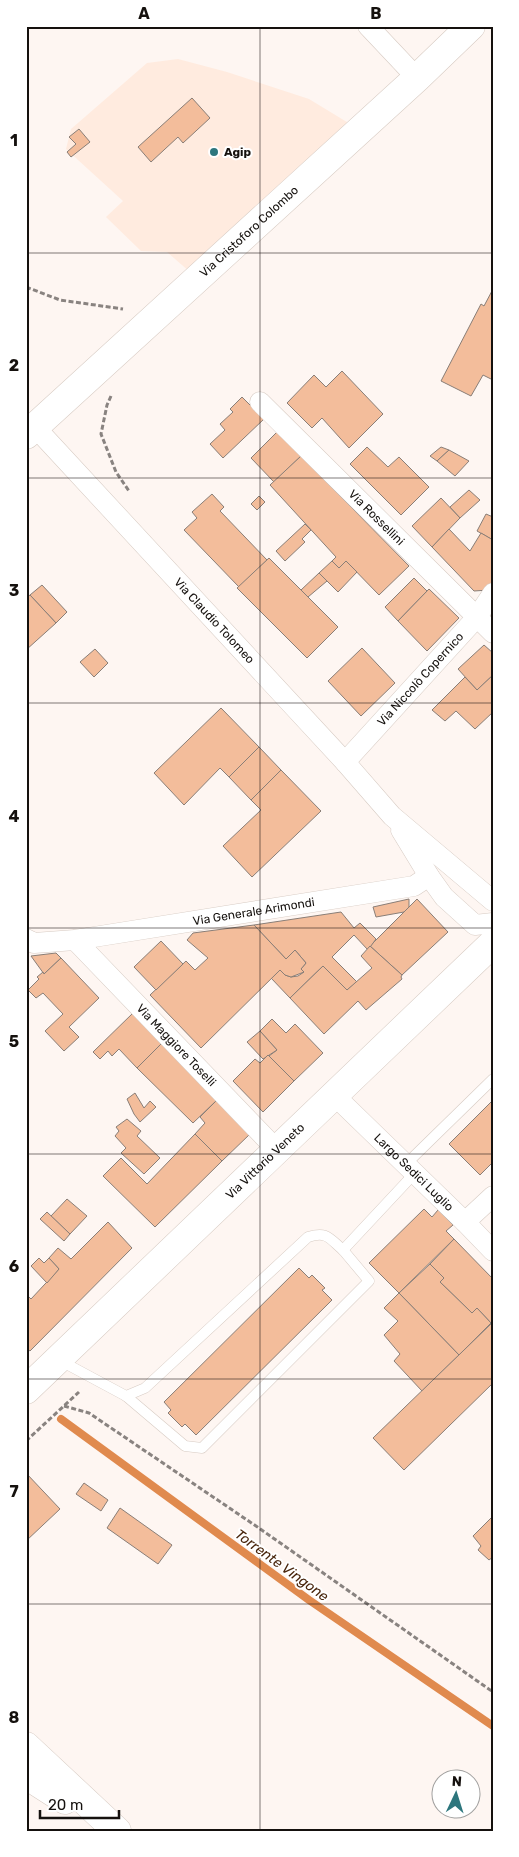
<svg xmlns="http://www.w3.org/2000/svg" width="519" height="1857" font-family="Rubik,sans-serif">
<rect width="100%" height="100%" fill="#fef6f2"/>
<!-- built -->
<path fill="#ffebdf" d="M178,59L227,72L309,99L360,130L198,279L167,252L141,251L106,217L123,201L66,149L71,129L147,63Z"/>
<g fill="none" stroke-linecap="round" stroke-linejoin="round">
<!-- stream -->
<path stroke="#e08a4e" stroke-width="8" d="M61,1419L309,1600L493,1726"/>
</g>
<!-- building -->
<g fill="#f3bd9b" stroke="#897e77">
<path d="M192,98L210,118L183,143L178,137L151,162L138,147Z"/>
<path d="M79,129L90,142L71,157L67,152L76,144L69,137Z"/>
<path d="M493,289V380L483,375L471,396L441,381L481,304L484,306Z"/>
<path d="M342,371L383,414L349,448L322,418L312,428L287,403L314,375L326,387Z"/>
<path d="M242,397L264,419L223,458L210,444L225,430L220,424L233,412L230,409Z"/>
<path d="M277,432L301,456L274,482L251,458Z"/>
<path d="M367,447L388,467L399,457L429,487L401,515L350,464Z"/>
<path d="M441,447L449,450L437,461L430,456Z"/>
<path d="M449,450L469,461L455,476L437,461Z"/>
<path d="M301,456L409,566L379,595L346,561L339,568L332,561L336,557L270,485Z"/>
<path d="M469,490L480,500L460,518L450,507Z"/>
<path d="M212,494L224,507L220,511L267,560L239,587L184,530L197,518L192,512Z"/>
<path d="M259,496L265,502L257,510L251,504Z"/>
<path d="M441,498L460,518L432,547L412,526Z"/>
<path d="M486,514L493,517V540L477,531Z"/>
<path d="M305,524L311,530L302,539L305,542L285,561L276,551Z"/>
<path d="M449,529L470,551L481,533L493,540V583L489,590L474,591L432,547Z"/>
<path d="M269,558L338,627L307,658L237,588Z"/>
<path d="M332,561L339,568L346,561L357,572L338,592L319,573Z"/>
<path d="M319,573L327,581L308,597L301,590Z"/>
<path d="M414,578L427,591L398,621L385,607Z"/>
<path d="M42,585L67,612L56,623L30,595Z"/>
<path d="M429,589L459,618L427,651L398,621Z"/>
<path d="M30,595L56,623L26,650V598Z"/>
<path d="M484,645L493,653V675L477,690L458,669Z"/>
<path d="M362,648L395,683L361,716L328,681Z"/>
<path d="M95,649L108,663L94,677L80,662Z"/>
<path d="M493,675V712L475,729L456,711L445,721L432,710L465,677L477,690Z"/>
<path d="M221,708L259,747L229,777L220,768L184,805L154,773Z"/>
<path d="M259,747L281,770L251,800L229,777Z"/>
<path d="M281,770L321,811L252,877L223,846L261,810L251,800Z"/>
<path d="M409,899V907L404,912L376,917L373,907Z"/>
<path d="M417,899L448,932L402,975L370,946Z"/>
<path d="M341,912L354,928L360,923L376,939L368,950L354,935L332,957L357,982L347,990L323,966L290,998L271,978L280,970L285,975L291,977L298,976L304,972L301,969L306,963L295,950L286,959L254,925Z"/>
<path d="M254,925L286,959L295,950L306,963L301,969L304,972L291,977L285,975L280,970L201,1048L150,995L186,961L195,970L208,958L187,940L193,933Z"/>
<path d="M161,941L183,964L156,990L134,967Z"/>
<path d="M370,946L402,975L401,977L402,979L366,1010L358,1001L324,1034L290,998L323,966L347,990L372,968L361,956Z"/>
<path d="M56,953L61,958L44,974L31,956Z"/>
<path d="M61,958L99,998L69,1027L79,1037L64,1051L45,1031L63,1014L43,993L36,998L28,990L39,979L37,977L43,972L44,974Z"/>
<path d="M133,1013L162,1043L137,1068L119,1049L112,1056L108,1051L100,1059L93,1052Z"/>
<path d="M272,1019L286,1033L295,1024L323,1053L294,1081L269,1056L277,1050L260,1031Z"/>
<path d="M260,1031L277,1050L263,1059L247,1042Z"/>
<path d="M162,1043L217,1100L193,1123L137,1068Z"/>
<path d="M268,1055L294,1081L263,1112L233,1081L255,1059L260,1063Z"/>
<path d="M135,1093L144,1108L150,1101L156,1107L140,1122L134,1114L127,1099Z"/>
<path d="M217,1100L250,1134L222,1161L195,1134L205,1123L200,1117Z"/>
<path d="M493,1100V1162L480,1175L449,1144Z"/>
<path d="M127,1119L141,1131L137,1136L160,1158L144,1174L121,1153L126,1148L115,1136L119,1131L116,1127Z"/>
<path d="M195,1134L222,1161L155,1227L103,1176L121,1158L147,1184Z"/>
<path d="M67,1199L87,1216L70,1234L51,1216Z"/>
<path d="M424,1209L432,1217L438,1210L453,1225L446,1231L454,1239L399,1293L369,1263Z"/>
<path d="M47,1212L70,1234L64,1241L40,1219Z"/>
<path d="M108,1222L132,1248L30,1351L26,1348V1294L31,1299L59,1269L49,1258L58,1248L71,1259Z"/>
<path d="M454,1239L493,1279V1322L491,1323L477,1308L472,1313L440,1282L444,1278L430,1264Z"/>
<path d="M39,1258L44,1263L49,1258L59,1269L47,1283L31,1266Z"/>
<path d="M430,1264L444,1278L440,1282L472,1313L477,1308L491,1323L459,1355L399,1293Z"/>
<path d="M299,1268L309,1278L312,1275L325,1288L322,1290L332,1300L196,1435L185,1424L182,1427L168,1413L171,1410L164,1402Z"/>
<path d="M399,1293L459,1355L422,1391L394,1361L400,1354L384,1335L398,1321L384,1308Z"/>
<path d="M493,1322V1383L404,1470L373,1438Z"/>
<path d="M26,1473L60,1509L26,1541Z"/>
<path d="M84,1483L108,1500L101,1511L76,1494Z"/>
<path d="M120,1508L172,1545L158,1564L107,1528Z"/>
<path d="M493,1516V1557L489,1560L478,1550L481,1546L473,1536Z"/>
</g>
<g fill="none" stroke-linecap="round" stroke-linejoin="round">
<!-- lane casing -->
<g stroke="#d7cbc3" stroke-width="11">
<g id="lane">
<path d="M405,1165L493,1079"/>
<path d="M59,1360L126,1396L145,1388L308,1237C327,1231 329,1238 343,1250L414,1174"/>
<path d="M126,1396L185,1446L202,1448L369,1281L343,1250"/>
</g>
</g>
<!-- street casing -->
<g stroke="#d7cbc3" stroke-width="21">
<g id="street">
<path d="M368,26L417,78"/>
<path id="s1" d="M260,402L493,633"/>
<path id="s2" d="M35,427L345,762L392,816L493,901"/>
<path id="s3" d="M345,762L477,617L493,593"/>
<path d="M401,830L429,876L444,897L475,925L493,923"/>
<path id="s4" d="M26,939L34,943L75,940L414,886L429,876"/>
<path id="s5" d="M75,940L277,1150"/>
<path id="s6" d="M334,1095L465,1222L493,1251"/>
<path d="M465,1222L493,1196"/>
</g>
</g>
<!-- secondary casing -->
<g stroke="#d7cbc3" stroke-width="29">
<g id="secondary">
<path id="s7" d="M26,435L417,78L471,26"/>
<path id="s8" d="M26,1390L493,943"/>
</g>
</g>
<!-- primary casing -->
<g stroke="#d7cbc3" stroke-width="29">
<g id="primary">
<path d="M26,1746L117,1831"/>
<path d="M26,1775L65,1800"/>
</g>
</g>
<!-- path -->
<g stroke="#898380" stroke-width="3" stroke-dasharray="5 2.5" stroke-linecap="butt">
<path d="M26,287L60,300L123,309"/>
<path d="M111,396L107,405L101,434L116,472L129,491"/>
<path d="M64,1406L89,1413L256,1526L493,1692"/>
<path d="M26,1441L79,1392"/>
</g>
<!-- lane -->
<use href="#lane" stroke="#fff" stroke-width="10"/>
<!-- street -->
<use href="#street" stroke="#fff" stroke-width="20"/>
<!-- secondary -->
<use href="#secondary" stroke="#fff" stroke-width="28"/>
<!-- primary -->
<use href="#primary" stroke="#fff" stroke-width="28"/>
</g>
<!-- grid -->
<path fill="none" stroke="#15110e" stroke-width="1" stroke-opacity="0.55" d="M260,26V1831M26,253H493M26,478H493M26,703H493M26,928H493M26,1154H493M26,1379H493M26,1604H493"/>
<!-- markers -->
<circle fill="#2d767d" stroke="#fff" stroke-width="2" cx="214" cy="152" r="5"/>
<g text-anchor="middle" stroke-width="4" stroke-linejoin="round" paint-order="stroke">
<!-- poi labels -->
<g font-size="12" font-weight="bold" fill="#15110e" stroke="#fff" text-anchor="start">
<text x="224" y="156">Agip</text>
</g>
<!-- street labels -->
<g font-size="12" fill="#15110e" stroke="#fff">
<text dy="4" stroke="none"><textPath href="#s7" startOffset="302">Via Cristoforo Colombo</textPath></text>
<text dy="4" stroke="none"><textPath href="#s1" startOffset="164">Via Rossellini</textPath></text>
<text dy="4" stroke="none"><textPath href="#s2" startOffset="264">Via Claudio Tolomeo</textPath></text>
<text dy="4" stroke="none"><textPath href="#s3" startOffset="112">Via Niccolò Copernico</textPath></text>
<text dy="4" stroke="none"><textPath href="#s4" startOffset="231">Via Generale Arimondi</textPath></text>
<text dy="4" stroke="none"><textPath href="#s5" startOffset="146">Via Maggiore Toselli</textPath></text>
<text dy="4" stroke="none"><textPath href="#s8" startOffset="331">Via Vittorio Veneto</textPath></text>
<text dy="4" stroke="none"><textPath href="#s6" startOffset="111">Largo Sedici Luglio</textPath></text>
</g>
<!-- water labels -->
<g font-size="14" font-style="italic" fill="#49260d" stroke="#fff">
<text transform="translate(282 1565) rotate(36)" y="5">Torrente Vingone</text>
</g>
</g>
<!-- border -->
<rect width="519" height="1857" fill="none" stroke="#ffffff" stroke-width="55"/>
<!-- north arrow -->
<g transform="translate(456 1794) rotate(4)"><circle r="24" fill="#ffffff" stroke="#a1a09f"/>
<path d="M0-4L9 19L0 12L-9 19Z" fill="#2d767d"/>
<text y="-8" font-size="14" font-weight="bold" text-anchor="middle" fill="#15110e">N</text>
</g>
<!-- scale -->
<path d="M40 1810v8h79v-8" fill="none" stroke="#15110e" stroke-width="2.5"/>
<text x="48" y="1810" font-size="15" fill="#15110e" stroke="#ffffff" stroke-width="4" paint-order="stroke">20 m</text>
<rect x="28" y="28" width="464" height="1802" fill="none" stroke="#15110e" stroke-width="2"/>
<g font-size="16" text-anchor="middle" font-weight="bold" fill="#15110e">
<text x="144" y="19">A</text>
<text x="376" y="19">B</text>
<text x="14" y="146">1</text>
<text x="14" y="371">2</text>
<text x="14" y="596">3</text>
<text x="14" y="822">4</text>
<text x="14" y="1047">5</text>
<text x="14" y="1272">6</text>
<text x="14" y="1497">7</text>
<text x="14" y="1723">8</text>
</g>
</svg>
